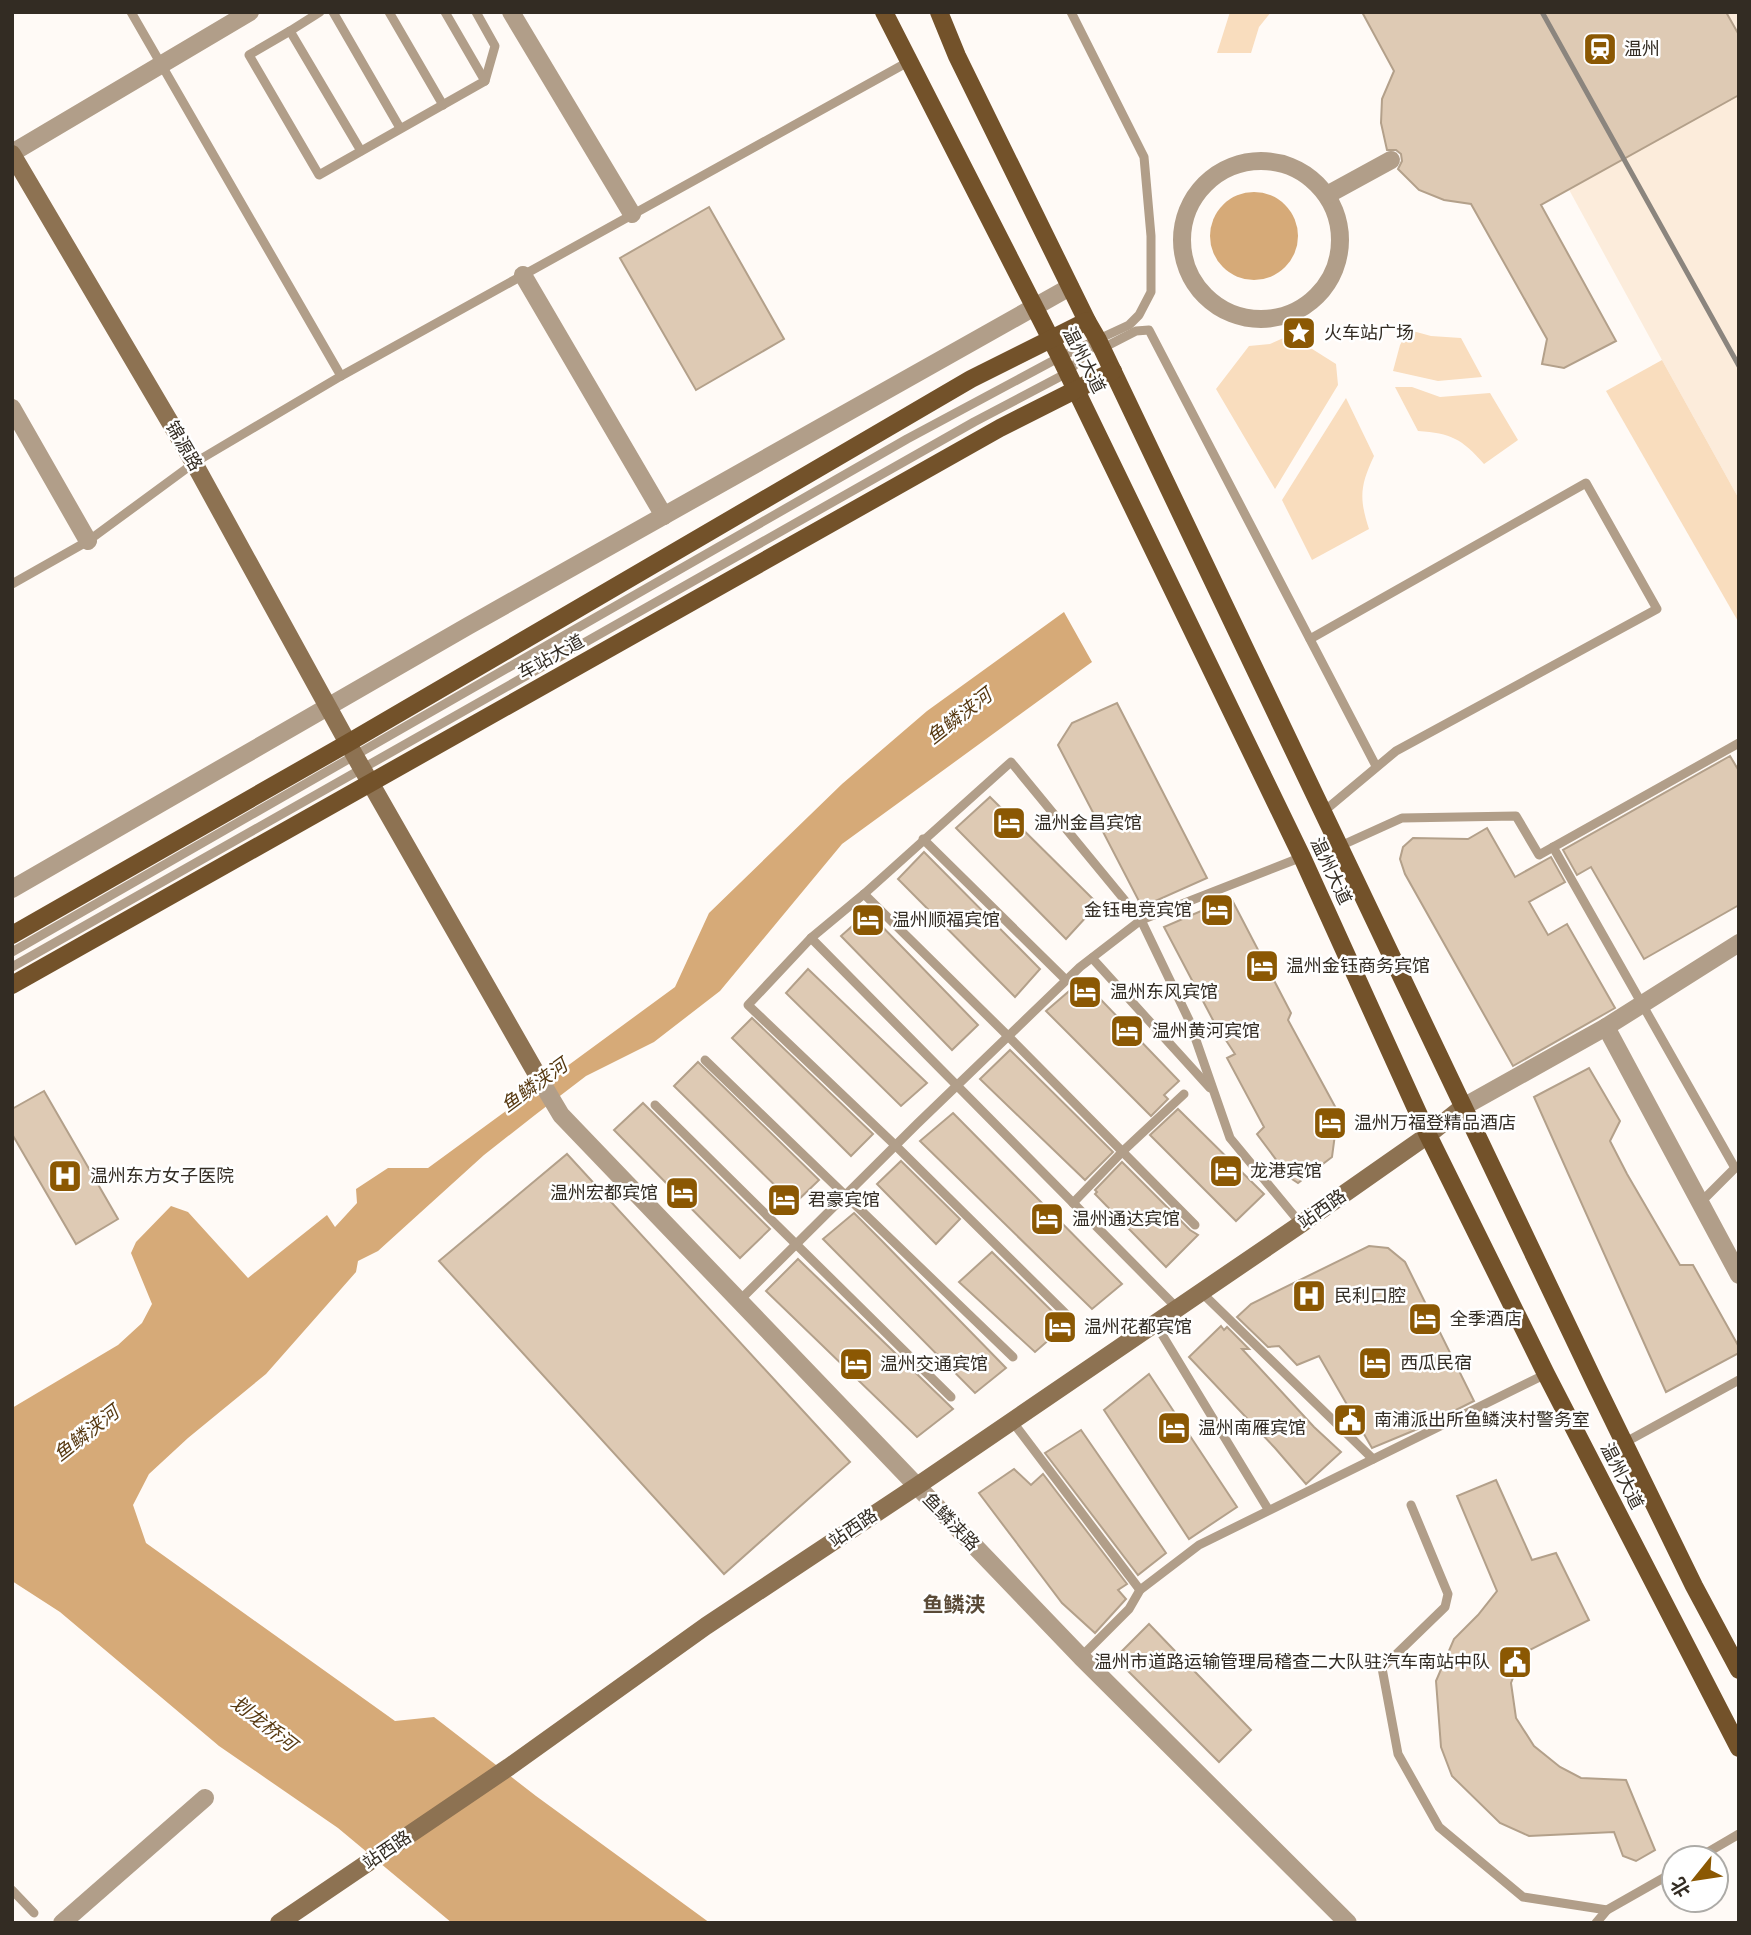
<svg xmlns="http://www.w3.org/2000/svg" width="1751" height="1935" font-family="'Crimson Pro','Noto Sans SC',serif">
<rect width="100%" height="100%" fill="#fffaf6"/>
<!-- built -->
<path fill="#fcecdb" d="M1472,12H1739V499L1662,360Z"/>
<!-- green -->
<g fill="#f9ddbe">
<path d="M1230,12H1271L1259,27L1251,53H1217Z"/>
<path d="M1409,330L1431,336L1461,338L1482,377L1438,381L1393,371L1400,345Z"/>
<path d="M1290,335L1336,364L1338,385L1275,489L1216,389L1249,346L1270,344Z"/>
<path d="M1662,360L1739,499V623L1606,391Z"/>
<path d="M1395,387H1412L1440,397L1490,393L1518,440L1484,464C1462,439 1451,433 1418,431Z"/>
<path d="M1346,398L1374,456C1360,486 1359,498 1369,529L1312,560L1282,500Z"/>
</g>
<!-- water -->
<g fill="#d6aa78">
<circle cx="1254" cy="236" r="44"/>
<path d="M1064,612L1092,662L842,844L720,991L654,1042L586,1076L535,1115L484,1155L378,1251L358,1261L356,1272L266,1374L188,1438L149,1474L133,1505L146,1543L395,1721L434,1717L536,1796L710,1923H452L338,1828L219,1746L60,1612L12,1581V1408L118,1345L142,1323L152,1304L131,1253L136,1242L171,1206L188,1212L248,1278L327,1215L335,1227L357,1203L356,1189L388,1168H428L675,987L709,913L842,784L927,711Z"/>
</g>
<!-- building -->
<g fill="#decab4" stroke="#b3a08a" stroke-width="2">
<path d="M1362,12H1726L1739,35V95L1541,205L1616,341L1564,368L1542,364L1547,339L1471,204L1444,200L1419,190L1398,169L1402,161L1401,154L1396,150H1387L1381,123L1382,99L1394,71Z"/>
<path d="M709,207L784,339L696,390L620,258Z"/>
<path d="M1117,703L1207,878L1142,907L1058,745L1072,723Z"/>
<path d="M1730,756L1739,771V905L1644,959L1591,867L1577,875L1563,850Z"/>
<path d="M990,797L1098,904L1066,939L956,828Z"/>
<path d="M1487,828L1515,877L1551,857L1565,882L1529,902L1548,935L1567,924L1615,1008L1513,1066L1405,874L1400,859L1403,847L1413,838L1468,839Z"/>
<path d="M924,852L1040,969L1015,997L898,879Z"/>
<path d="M1231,898L1291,1013L1288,1020L1338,1112L1332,1157L1298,1183L1289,1177L1257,1134L1264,1127L1227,1058L1235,1054L1214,1022L1164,927Z"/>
<path d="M868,912L978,1025L952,1050L841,936Z"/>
<path d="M808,969L927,1083L901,1106L786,993Z"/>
<path d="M1082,980L1179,1081L1164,1095L1168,1099L1151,1116L1046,1011Z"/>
<path d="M752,1018L873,1134L851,1156L732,1038Z"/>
<path d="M1010,1050L1113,1152L1085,1180L980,1079Z"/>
<path d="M698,1062L819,1180L794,1204L674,1086Z"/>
<path d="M1589,1068L1620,1121L1610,1141L1627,1174L1680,1265H1693L1739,1347V1353L1666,1392L1534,1097Z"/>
<path d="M44,1091L118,1219L76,1244L12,1134V1109Z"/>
<path d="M643,1103L770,1229L740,1258L614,1130Z"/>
<path d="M1178,1109L1264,1194L1236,1221L1150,1135Z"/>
<path d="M953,1113L1122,1284L1092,1309L920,1141Z"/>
<path d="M567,1154L850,1462L724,1574L439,1261Z"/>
<path d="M901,1161L960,1219L936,1244L877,1184Z"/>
<path d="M1122,1162L1190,1230L1198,1235L1166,1267L1095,1194L1097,1192L1095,1190Z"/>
<path d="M854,1213L882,1241L1006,1368L975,1393L823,1239Z"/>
<path d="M1369,1246L1388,1248L1405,1262L1474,1401L1420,1428L1372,1448L1319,1356L1297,1365L1279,1346L1268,1347L1237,1317L1251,1304Z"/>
<path d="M992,1252L1066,1325L1035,1352L959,1282Z"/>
<path d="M798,1259L953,1409L917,1437L766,1291Z"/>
<path d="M1221,1326L1224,1330L1227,1327L1249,1349H1242L1314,1427L1341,1452L1306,1484L1275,1448L1189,1357Z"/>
<path d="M1149,1374L1237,1507L1189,1539L1104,1410Z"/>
<path d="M1081,1430L1166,1553L1138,1575L1045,1453Z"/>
<path d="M1014,1469L1031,1485L1043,1474L1127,1584L1118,1590L1126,1599L1095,1633L1062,1603L979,1493Z"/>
<path d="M1496,1480L1532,1560L1556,1553L1589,1620L1522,1654L1511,1683L1516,1718L1534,1746L1560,1767L1581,1778L1626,1780L1655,1850L1636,1861L1623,1856L1614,1832L1529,1836L1500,1823L1452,1776L1441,1747L1436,1681L1454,1639L1478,1615L1497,1591L1457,1496Z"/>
<path d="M1149,1624L1251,1730L1219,1762L1115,1658Z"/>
</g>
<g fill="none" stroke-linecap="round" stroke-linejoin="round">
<!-- lane -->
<g stroke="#b19e89" stroke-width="9">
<path d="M131,12L341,376"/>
<path d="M320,12L290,31L361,151"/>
<path d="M333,12L400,128"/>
<path d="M389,12L443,105"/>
<path d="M476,12L495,46L485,81"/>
<path d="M290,31L249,55L319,175L485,81L445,12"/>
<path d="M1101,349L1136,331L1149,330L1376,766"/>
<path d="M12,584L88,541L194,463L341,376L908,62"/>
<path d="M1310,639L1586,483L1657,609L1396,751L1323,812"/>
<path d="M923,839L1066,980"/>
<path d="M1338,847L1402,818L1516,816L1539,855L1739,743"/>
<path d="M1553,847L1735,1168L1700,1203"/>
<path d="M864,894L1008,1036L1195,1225"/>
<path d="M811,938L1177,1308"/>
<path d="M12,952L907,439L1060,357L1129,325L1139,315L1151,292V236L1144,157L1071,12"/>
<path d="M1092,958L1210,1088"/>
<path d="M12,967L974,422L1067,373L1095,344"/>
<path d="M705,1060L1013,1357"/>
<path d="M655,1105L951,1397"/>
<path d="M1073,1203L1123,1151L1184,1094"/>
<path d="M1201,1292L1373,1459"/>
<path d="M739,1301L917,1124L1080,967L1141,920L1302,857"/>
<path d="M1067,1315L895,1145L748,1005L811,938L864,894L1011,762L1141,920L1189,1020L1230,1138L1301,1224"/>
<path d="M1155,1323L1268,1509"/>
<path d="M1012,1421L1140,1590"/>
<path d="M1624,1443L1739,1380"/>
<path d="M1411,1505L1448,1594L1445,1607L1382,1668L1398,1754L1439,1827L1523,1897L1607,1910"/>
<path d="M1081,1657L1129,1609L1140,1590L1199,1545L1546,1374"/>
<path d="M1698,1858L1739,1834"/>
<path d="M12,1890L34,1913"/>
<path d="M1596,1923L1607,1910L1674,1872"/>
</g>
<!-- street -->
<g stroke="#b19e89" stroke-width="18">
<path d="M511,12L632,214"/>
<path d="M12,153L250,12"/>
<circle cx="1261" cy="240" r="79"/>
<path d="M1327,195L1391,160"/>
<path d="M523,275L664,516"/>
<path d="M12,408L88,541"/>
<path d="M12,889L468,626L1070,287"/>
<path d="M1606,1027L1739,1275"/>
<path d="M539,1078L561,1115L1081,1657L1348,1923"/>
<path d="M1463,1107L1606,1027L1739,943"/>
<path d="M62,1923L205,1798"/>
</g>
<!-- secondary -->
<g stroke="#8d7252" stroke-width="18">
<path d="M12,154L194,463L355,756L539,1078"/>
<path d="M279,1923L509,1767L706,1626L917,1486L1301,1224L1428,1135L1463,1107"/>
</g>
<!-- primary -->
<g stroke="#73522a" stroke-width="18">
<path d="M884,12L1060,357L1302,857L1428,1135L1546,1374L1739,1748"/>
<path d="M939,12L957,56L1087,321L1098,340L1595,1383L1694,1586L1739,1670"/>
<path d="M12,935L348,743L971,379L1087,321"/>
<path d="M12,985L1000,428L1113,371"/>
</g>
<!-- rail -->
<path stroke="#8b857e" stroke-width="5" d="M1542,12L1739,366"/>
</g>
<!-- icons -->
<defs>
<g id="station-square" transform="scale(1.75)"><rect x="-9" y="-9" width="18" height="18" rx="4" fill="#8b5803" stroke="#fff"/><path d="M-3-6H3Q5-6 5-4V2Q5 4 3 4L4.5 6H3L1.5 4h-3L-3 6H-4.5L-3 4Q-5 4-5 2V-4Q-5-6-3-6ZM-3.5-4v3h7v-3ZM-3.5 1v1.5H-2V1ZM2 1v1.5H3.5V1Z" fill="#fff"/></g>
<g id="sight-square" transform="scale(1.75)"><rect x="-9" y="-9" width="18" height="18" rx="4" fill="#8b5803" stroke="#fff"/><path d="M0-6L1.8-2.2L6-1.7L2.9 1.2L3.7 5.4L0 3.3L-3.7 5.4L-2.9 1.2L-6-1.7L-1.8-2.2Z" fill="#fff"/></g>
<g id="hotel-square" transform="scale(1.75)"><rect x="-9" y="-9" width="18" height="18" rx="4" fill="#8b5803" stroke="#fff"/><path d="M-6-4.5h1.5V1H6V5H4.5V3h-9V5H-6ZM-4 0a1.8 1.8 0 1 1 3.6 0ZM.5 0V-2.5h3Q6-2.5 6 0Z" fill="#fff"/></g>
<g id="hospital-square" transform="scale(1.75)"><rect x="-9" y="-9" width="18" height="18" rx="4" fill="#8b5803" stroke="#fff"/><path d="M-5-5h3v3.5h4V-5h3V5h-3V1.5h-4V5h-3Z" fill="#fff"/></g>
<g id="civic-square" transform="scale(1.75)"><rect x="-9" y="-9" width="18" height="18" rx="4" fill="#8b5803" stroke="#fff"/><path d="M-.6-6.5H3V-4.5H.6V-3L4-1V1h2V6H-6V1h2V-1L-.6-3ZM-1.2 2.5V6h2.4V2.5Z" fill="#fff"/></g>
</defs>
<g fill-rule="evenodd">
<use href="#station-square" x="1600" y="49"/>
<use href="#sight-square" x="1299" y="333"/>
<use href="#hotel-square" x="1009" y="823"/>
<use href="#hotel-square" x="1217" y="910"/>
<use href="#hotel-square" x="868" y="920"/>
<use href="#hotel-square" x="1262" y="966"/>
<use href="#hotel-square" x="1085" y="992"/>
<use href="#hotel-square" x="1127" y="1031"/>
<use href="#hotel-square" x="1330" y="1123"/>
<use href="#hotel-square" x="1226" y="1171"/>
<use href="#hospital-square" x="65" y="1176"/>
<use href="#hotel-square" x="682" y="1193"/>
<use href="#hotel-square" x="784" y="1200"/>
<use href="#hotel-square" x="1047" y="1219"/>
<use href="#hospital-square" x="1309" y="1296"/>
<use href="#hotel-square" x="1425" y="1319"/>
<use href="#hotel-square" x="1060" y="1327"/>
<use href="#hotel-square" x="1375" y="1363"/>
<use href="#hotel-square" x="856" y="1364"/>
<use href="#civic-square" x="1350" y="1420"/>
<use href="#hotel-square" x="1174" y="1428"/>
<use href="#civic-square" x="1515" y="1662"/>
</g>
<g text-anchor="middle" stroke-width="5" stroke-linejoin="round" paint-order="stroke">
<!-- poi labels -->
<g font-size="18" fill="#332c23" stroke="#fff" text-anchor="start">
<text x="1624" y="55">温州</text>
<text x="1324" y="339">火车站广场</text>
<text x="1034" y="829">温州金昌宾馆</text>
<text x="1192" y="916" text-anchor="end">金钰电竞宾馆</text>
<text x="892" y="926">温州顺福宾馆</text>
<text x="1286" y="972">温州金钰商务宾馆</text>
<text x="1110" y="998">温州东风宾馆</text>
<text x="1152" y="1037">温州黄河宾馆</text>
<text x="1354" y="1129">温州万福登精品酒店</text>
<text x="1250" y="1177">龙港宾馆</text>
<text x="90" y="1182">温州东方女子医院</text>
<text x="658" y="1199" text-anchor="end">温州宏都宾馆</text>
<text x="808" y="1206">君豪宾馆</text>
<text x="1072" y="1225">温州通达宾馆</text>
<text x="1334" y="1302">民利口腔</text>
<text x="1450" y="1325">全季酒店</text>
<text x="1084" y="1333">温州花都宾馆</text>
<text x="1400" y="1369">西瓜民宿</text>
<text x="880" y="1370">温州交通宾馆</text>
<text x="1374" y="1426">南浦派出所鱼鳞浃村警务室</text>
<text x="1198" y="1434">温州南雁宾馆</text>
<text x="1490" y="1668" text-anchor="end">温州市道路运输管理局稽查二大队驻汽车南站中队</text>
</g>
<!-- street labels -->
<g font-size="18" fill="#332c23" stroke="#fff">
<text transform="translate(1084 360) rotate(63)" y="6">温州大道</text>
<text transform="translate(184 446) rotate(60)" y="6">锦源路</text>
<text transform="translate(551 657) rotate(-29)" y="6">车站大道</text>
<text transform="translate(1331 871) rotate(65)" y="6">温州大道</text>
<text transform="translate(1322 1209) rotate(-35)" y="6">站西路</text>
<text transform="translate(1622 1476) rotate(63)" y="6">温州大道</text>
<text transform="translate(951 1522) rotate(46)" y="6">鱼鳞浃路</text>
<text transform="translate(853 1528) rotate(-34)" y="6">站西路</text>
<text transform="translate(387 1850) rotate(-34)" y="6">站西路</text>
</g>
<!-- water labels -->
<g font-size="19" font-style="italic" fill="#573911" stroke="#fff">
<text transform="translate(959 716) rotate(-38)" y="7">鱼鳞浃河</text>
<text transform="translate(534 1085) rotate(-36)" y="7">鱼鳞浃河</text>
<text transform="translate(86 1433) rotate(-38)" y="7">鱼鳞浃河</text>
<text transform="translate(264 1723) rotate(38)" y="7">划龙桥河</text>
</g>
<!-- quarter labels -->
<g font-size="21" font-weight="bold" fill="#5a4a37" stroke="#fff">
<text x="954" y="1612">鱼鳞浃</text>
</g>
</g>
<!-- border -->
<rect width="1751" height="1935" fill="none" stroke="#332c23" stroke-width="28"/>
<!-- north arrow -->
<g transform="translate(1695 1879) rotate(240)"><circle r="33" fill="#ffffff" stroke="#adaba7" stroke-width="2"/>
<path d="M0-5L12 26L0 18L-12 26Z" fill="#8b5803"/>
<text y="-10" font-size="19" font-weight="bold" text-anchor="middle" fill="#332c23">北</text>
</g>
</svg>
